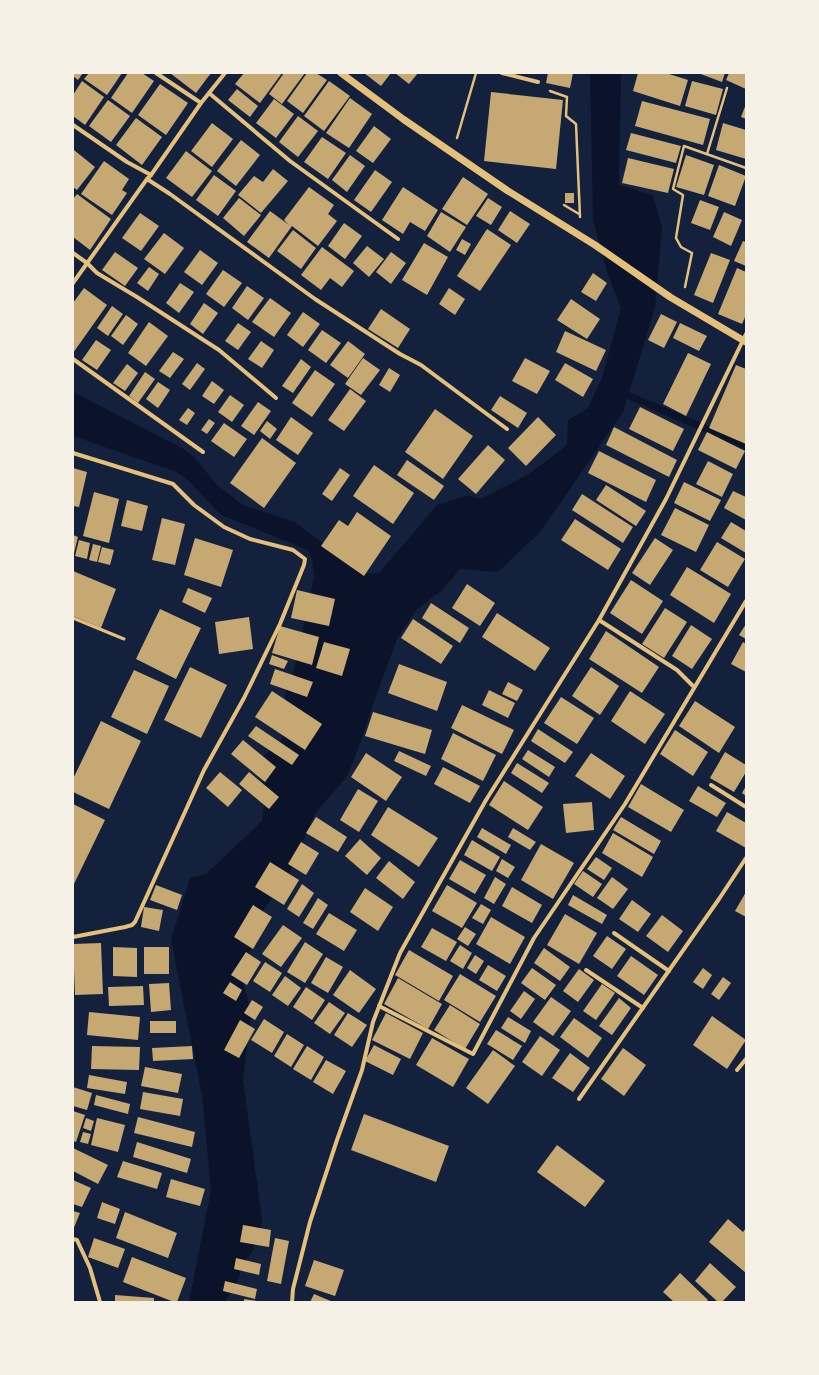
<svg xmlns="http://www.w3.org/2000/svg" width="819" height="1375" font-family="Merriweather,serif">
<rect width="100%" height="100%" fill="#14213d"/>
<!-- water -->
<path fill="#0b132b" d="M590,73H621L619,185L653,195L662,227L655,308L623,412L541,531L498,572L460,569L441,591L416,610L397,639L372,707L362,738L348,775L314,815L288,876L257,919L243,980L251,1013L243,1080L262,1219L258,1237L252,1252L242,1265L238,1281L225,1302H189L211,1190L202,1095L171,940L190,878L206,874L262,821L264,805L261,757L274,748L284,736L286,688L293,675L314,577L312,560L308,550L221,515L188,480L174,471L73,436V392L182,448L195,458L216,484L243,505L295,522L363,574L379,573L437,505L468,495L480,499L529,474L567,445L568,420L588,408L602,378L621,308L607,272L593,220Z"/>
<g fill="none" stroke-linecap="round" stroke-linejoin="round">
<!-- stream -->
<path stroke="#0b132b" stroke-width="7" d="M627,395L746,446"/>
</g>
<!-- building -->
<g fill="#c6a872">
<path d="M73,73H83L78,80L73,76Z"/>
<path d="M89,73H122L107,95L84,79Z"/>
<path d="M128,73H142L154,81L132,113L111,98Z"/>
<path d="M170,73H211L196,93Z"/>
<path d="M244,73H282L260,103L235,84Z"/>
<path d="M284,73H305L282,104L269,94Z"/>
<path d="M307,73H316L327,80L303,113L287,101Z"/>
<path d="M364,73H391L381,86Z"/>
<path d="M395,73H418L409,84Z"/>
<path d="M548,73H573L570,88L546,83Z"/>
<path d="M638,73H666L688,80L680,106L633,91Z"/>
<path d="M698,73H725L722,82Z"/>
<path d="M729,73H746V89L726,80Z"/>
<path d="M82,81L104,97L85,125L73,116V95Z"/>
<path d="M329,81L350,96L324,131L304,116Z"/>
<path d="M692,81L723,89L716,115L685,106Z"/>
<path d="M160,84L188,103L166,135L138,115Z"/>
<path d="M237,89L258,106L250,117L228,100Z"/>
<path d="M491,92L563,100L556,169L484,161Z"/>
<path d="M350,98L372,114L349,148L326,133Z"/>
<path d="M274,99L294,114L276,138L256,123Z"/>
<path d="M108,100L130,116L111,142L89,126Z"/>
<path d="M642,101L710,119L703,145L635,126Z"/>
<path d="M746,104V119L741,117Z"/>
<path d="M298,116L318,131L298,157L279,142Z"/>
<path d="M136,118L162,137L142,165L116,145Z"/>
<path d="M212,123L233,139L212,167L191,151Z"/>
<path d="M723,123L746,130V159L716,150Z"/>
<path d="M374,126L391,139L373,163L356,151Z"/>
<path d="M631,133L681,146L676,163L626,150Z"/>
<path d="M322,137L346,153L328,179L304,162Z"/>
<path d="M241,140L260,155L236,186L217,171Z"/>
<path d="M74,150L95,167L77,190L73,187Z"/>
<path d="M186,151L212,171L192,197L166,178Z"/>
<path d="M350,155L365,166L347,192L332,180Z"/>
<path d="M686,155L714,165L704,195L676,187Z"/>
<path d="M628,158L674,169L668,193L622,183Z"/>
<path d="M104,161L129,179L122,190L127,193L112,215L81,194Z"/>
<path d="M719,165L746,176L735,206L708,196Z"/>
<path d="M273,169L288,181L261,213L238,195L254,176L263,182Z"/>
<path d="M375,170L392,182L371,212L354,200Z"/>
<path d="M214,175L236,191L218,216L196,200Z"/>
<path d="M463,177L488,194L467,225L442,209Z"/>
<path d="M309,187L334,205L328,214L337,221L318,246L292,226L269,258L247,242L270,211L289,225L284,220Z"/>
<path d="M403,187L438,210L425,231L410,222L403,234L382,220Z"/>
<rect x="565" y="193" width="9" height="10"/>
<path d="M77,194L111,219L90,250L73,237V199Z"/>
<path d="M239,198L261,215L244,236L223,218Z"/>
<path d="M488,198L502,207L491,225L476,216Z"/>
<path d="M700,200L719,207L710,230L691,223Z"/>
<path d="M510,211L530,224L517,243L498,230Z"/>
<path d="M441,212L466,227L450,252L427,236Z"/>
<path d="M724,212L742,220L731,246L713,237Z"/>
<path d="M140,213L159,226L141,251L122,238Z"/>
<path d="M344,223L362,236L345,259L328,246Z"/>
<path d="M487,229L511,245L480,291L457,276Z"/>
<path d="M293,230L316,248L301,269L277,251Z"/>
<path d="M164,233L184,248L165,274L144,259Z"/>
<path d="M462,239L471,244L465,255L456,250Z"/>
<path d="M743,241L746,242V266L734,261Z"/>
<path d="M424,243L448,257L427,295L402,280Z"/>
<path d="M367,246L384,259L369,277L353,263Z"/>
<path d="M322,247L354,271L342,287L330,278L321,290L301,275Z"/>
<path d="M200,250L218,263L202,285L184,272Z"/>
<path d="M115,252L138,268L125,286L102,270Z"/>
<path d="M391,252L406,263L391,284L376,272Z"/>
<path d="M711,253L730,260L713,303L694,295Z"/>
<path d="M149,267L159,274L148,291L137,283Z"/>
<path d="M737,268L746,272V315L742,324L718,314Z"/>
<path d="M223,270L242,283L224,307L206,294Z"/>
<path d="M593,273L607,283L596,301L581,292Z"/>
<path d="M180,283L194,292L179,313L166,303Z"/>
<path d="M247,286L264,298L248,320L232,308Z"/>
<path d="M84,288L107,305L73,353V303Z"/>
<path d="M449,288L465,299L455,315L439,304Z"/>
<path d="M270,298L291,313L274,337L252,322Z"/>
<path d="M571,299L600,319L587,339L557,320Z"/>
<path d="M204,303L218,313L203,334L190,324Z"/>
<path d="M112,306L123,314L108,336L97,328Z"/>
<path d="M381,309L410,329L398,348L368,329Z"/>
<path d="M303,312L320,324L303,347L287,335Z"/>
<path d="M661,314L677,322L664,348L648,340Z"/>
<path d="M126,315L138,324L123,345L111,336Z"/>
<path d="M149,322L168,336L146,366L128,353Z"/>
<path d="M238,323L251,332L238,350L225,341Z"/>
<path d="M680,323L707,336L699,351L673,338Z"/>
<path d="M322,330L341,343L326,363L308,350Z"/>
<path d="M565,331L606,350L596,371L556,352Z"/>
<path d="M96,340L111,350L97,370L82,360Z"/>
<path d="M261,341L274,350L262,368L248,359Z"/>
<path d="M348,341L365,354L348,378L330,365Z"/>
<path d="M173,352L184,359L170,378L159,371Z"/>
<path d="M688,353L711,364L686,416L663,404Z"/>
<path d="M363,358L380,370L361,395L345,384Z"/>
<path d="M525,358L550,371L537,394L512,381Z"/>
<path d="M301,359L311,367L293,393L282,386Z"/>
<path d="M197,363L205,369L190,390L182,384Z"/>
<path d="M565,363L593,379L583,397L555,380Z"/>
<path d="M127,364L138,373L125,391L113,383Z"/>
<path d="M736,365L746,369V444L709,428Z"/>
<path d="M389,368L400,375L390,392L379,385Z"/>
<path d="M315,370L335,384L312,417L292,403Z"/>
<path d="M145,372L155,379L138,403L129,396Z"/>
<path d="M212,381L224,390L214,404L202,396Z"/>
<path d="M158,382L170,390L158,408L146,399Z"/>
<path d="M350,389L366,401L344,431L328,420Z"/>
<path d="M230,395L244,405L232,422L218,412Z"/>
<path d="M500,396L527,413L518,428L491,410Z"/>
<path d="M258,402L271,411L254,435L241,426Z"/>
<path d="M640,407L684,429L673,451L629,429Z"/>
<path d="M188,408L195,413L187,425L179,420Z"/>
<path d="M435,409L473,436L443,479L405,452Z"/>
<path d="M291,417L313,433L298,455L276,440Z"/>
<path d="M538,417L556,435L526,466L508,448Z"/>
<path d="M209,419L215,423L207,434L201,430Z"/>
<path d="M267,421L277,429L270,439L260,431Z"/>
<path d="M224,423L247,439L234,457L211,441Z"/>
<path d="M614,427L677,460L669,477L606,445Z"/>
<path d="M707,432L745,451L736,469L698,450Z"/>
<path d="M262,438L296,463L264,508L230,483Z"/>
<path d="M488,445L505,460L476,494L458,479Z"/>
<path d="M599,451L656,480L646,502L588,473Z"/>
<path d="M407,460L444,486L434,500L397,475Z"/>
<path d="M708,461L733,474L722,497L696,484Z"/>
<path d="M374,465L414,493L393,524L353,496Z"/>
<path d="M73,468L87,472L79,507L73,506Z"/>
<path d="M340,468L350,475L332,501L322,494Z"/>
<path d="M684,482L721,500L710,521L674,503Z"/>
<path d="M606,485L646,511L636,526L596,500Z"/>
<path d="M733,491L746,497V520L724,508Z"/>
<path d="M94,492L119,499L109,543L83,536Z"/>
<path d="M582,494L633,527L623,543L572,510Z"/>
<path d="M127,500L148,506L142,531L121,526Z"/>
<path d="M675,508L709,525L696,552L661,535Z"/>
<path d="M357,512L391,536L364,576L321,546L339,520L348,526Z"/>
<path d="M162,518L185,524L175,565L152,560Z"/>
<path d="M575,519L621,549L608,570L561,540Z"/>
<path d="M731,522L746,531V553L721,538Z"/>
<path d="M73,535L78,537L74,553H73Z"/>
<path d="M195,538L233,550L221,587L184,575Z"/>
<path d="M655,538L673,550L650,585L632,573Z"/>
<path d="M79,540L90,543L87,559L75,556Z"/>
<path d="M717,542L745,559L728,587L700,570Z"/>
<path d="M93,544L101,546L97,562L89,560Z"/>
<path d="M102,547L114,550L110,565L98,562Z"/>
<path d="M687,567L731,594L714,623L670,595Z"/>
<path d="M73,571L116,589L101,628L73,616Z"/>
<path d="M631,580L663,601L642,634L610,613Z"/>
<path d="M467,584L495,603L480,626L452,608Z"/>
<path d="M188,588L212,598L205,613L182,602Z"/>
<path d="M297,590L335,599L329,626L291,618Z"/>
<path d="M431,603L469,628L460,643L422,618Z"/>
<path d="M665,608L687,622L664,658L642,644Z"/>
<path d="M160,609L201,628L176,679L136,659Z"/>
<path d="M497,613L550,648L535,671L482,637Z"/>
<path d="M249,617L253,649L219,654L215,622Z"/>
<path d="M413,619L453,646L441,664L401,638Z"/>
<path d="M746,624V639L739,635Z"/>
<path d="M691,625L712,639L692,669L672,656Z"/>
<path d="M280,626L319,637L312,665L272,653Z"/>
<path d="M606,631L659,667L642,693L589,659Z"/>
<path d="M324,642L350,649L342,676L316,668Z"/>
<path d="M743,642L746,644V672L731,664Z"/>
<path d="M272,655L288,661L284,669L269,664Z"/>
<path d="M399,664L447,682L437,711L388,693Z"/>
<path d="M190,667L227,685L201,738L164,720Z"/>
<path d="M591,667L619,686L600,715L572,696Z"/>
<path d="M275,669L313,682L307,697L270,684Z"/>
<path d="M134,670L169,686L147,734L111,717Z"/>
<path d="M508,682L523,690L517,701L502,694Z"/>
<path d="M489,690L515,703L508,718L482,705Z"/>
<path d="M272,691L322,724L305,750L255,717Z"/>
<path d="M630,691L665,714L645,744L611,721Z"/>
<path d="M561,697L594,718L577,744L544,723Z"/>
<path d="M695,701L735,727L719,753L679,726Z"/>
<path d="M462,705L514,730L502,754L451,728Z"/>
<path d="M373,712L432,730L425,754L365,736Z"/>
<path d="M101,721L141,741L109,809L73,792V779Z"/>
<path d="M256,726L299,755L292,765L248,736Z"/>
<path d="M538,729L573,752L565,763L531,741Z"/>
<path d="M675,730L708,752L693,776L660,754Z"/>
<path d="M453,733L496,755L483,781L441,759Z"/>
<path d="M243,740L276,767L265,782L231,754Z"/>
<path d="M528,750L555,767L549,777L522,759Z"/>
<path d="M399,751L431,766L426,776L394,761Z"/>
<path d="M725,752L746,765V772L734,792L710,778Z"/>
<path d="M366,753L402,777L386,801L351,777Z"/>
<path d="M591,753L625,776L610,799L575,776Z"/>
<path d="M517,763L549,783L542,793L511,773Z"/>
<path d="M443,767L480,786L470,803L434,784Z"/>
<path d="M220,772L242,790L228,807L206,788Z"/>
<path d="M249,772L279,797L269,809L239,784Z"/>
<path d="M504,781L543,807L528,830L489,805Z"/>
<path d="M641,784L684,810L671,832L628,807Z"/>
<path d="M698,786L726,803L717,817L689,801Z"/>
<path d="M746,786V796L742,793Z"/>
<path d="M358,789L378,801L359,832L340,820Z"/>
<path d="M592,802L594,830L566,833L563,804Z"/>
<path d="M73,804L105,820L73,886Z"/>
<path d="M388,807L438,838L419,867L371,835Z"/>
<path d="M727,812L746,823V848L716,831Z"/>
<path d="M316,817L347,837L338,852L306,833Z"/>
<path d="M621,817L661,841L654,854L613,830Z"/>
<path d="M482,828L511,845L506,854L477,837Z"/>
<path d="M513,828L536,842L530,850L508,837Z"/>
<path d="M613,833L653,857L642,877L602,853Z"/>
<path d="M360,839L381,858L367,875L345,856Z"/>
<path d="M472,840L500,857L492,871L464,855Z"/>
<path d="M301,842L319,853L306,875L288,864Z"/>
<path d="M541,844L574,863L553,899L521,880Z"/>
<path d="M596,857L612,868L604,880L587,869Z"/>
<path d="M502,859L515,867L508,878L496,871Z"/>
<path d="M460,860L486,875L475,894L449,879Z"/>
<path d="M389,861L415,882L403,899L376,878Z"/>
<path d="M270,862L299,880L284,905L255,887Z"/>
<path d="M583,871L602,884L593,897L574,884Z"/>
<path d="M495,877L506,884L494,904L484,898Z"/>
<path d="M612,877L628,889L613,909L597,898Z"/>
<path d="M302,884L314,893L299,917L287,909Z"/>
<path d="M156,885L182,895L177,910L150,900Z"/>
<path d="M447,885L477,903L462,928L432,911Z"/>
<path d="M512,887L542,905L532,923L502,906Z"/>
<path d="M365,888L393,907L378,931L350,912Z"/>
<path d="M746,892V917L735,911Z"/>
<path d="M573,895L607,915L602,924L568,905Z"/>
<path d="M318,898L328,905L313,929L303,923Z"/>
<path d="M632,900L651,914L638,932L619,919Z"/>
<path d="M481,904L491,910L483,924L472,918Z"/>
<path d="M253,905L272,917L253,949L234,937Z"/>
<path d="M144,907L163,910L159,931L141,927Z"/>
<path d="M329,913L357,930L344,951L316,934Z"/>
<path d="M565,914L597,933L579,964L547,945Z"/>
<path d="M662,915L683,931L668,952L646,936Z"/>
<path d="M491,917L525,937L510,964L476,944Z"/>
<path d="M283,925L302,938L281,967L262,954Z"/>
<path d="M465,927L476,934L468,946L457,939Z"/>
<path d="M432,928L457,942L446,961L421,947Z"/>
<path d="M607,936L626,949L612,969L593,956Z"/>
<path d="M305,942L323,954L305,983L287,972Z"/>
<path d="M101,943L103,994L75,995L73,944Z"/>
<path d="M460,945L472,953L463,969L450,961Z"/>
<path d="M113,947L137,948V977L113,976Z"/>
<rect x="144" y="947" width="25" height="27"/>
<path d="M544,948L570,967L560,981L534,963Z"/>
<path d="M409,950L453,976L439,1001L395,975Z"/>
<path d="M246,952L261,962L247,985L231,975Z"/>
<path d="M475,955L484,961L476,974L467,968Z"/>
<path d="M631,956L658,975L644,995L617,976Z"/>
<path d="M326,957L343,967L328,993L311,983Z"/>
<path d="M265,962L282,973L270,992L253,981Z"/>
<path d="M488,965L506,976L497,991L479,980Z"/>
<path d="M532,968L556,985L545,1000L521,983Z"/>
<path d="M703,968L712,975L703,989L693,982Z"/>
<path d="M579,969L594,980L578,1002L563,991Z"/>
<path d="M350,970L376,989L359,1013L333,995Z"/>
<path d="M460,974L496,996L480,1022L444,1000Z"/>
<path d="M285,976L301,988L288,1006L272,995Z"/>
<path d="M723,977L731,983L719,1000L711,994Z"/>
<path d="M398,978L442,1004L428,1029L384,1004Z"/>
<path d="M230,982L242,990L236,1001L223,993Z"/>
<path d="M169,983L171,1010L151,1012L149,984Z"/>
<path d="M602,984L615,993L596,1020L583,1011Z"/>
<path d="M143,986L144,1005L109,1006L108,987Z"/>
<path d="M306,987L325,1000L312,1020L293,1007Z"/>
<path d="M524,991L535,999L521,1019L510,1011Z"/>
<path d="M551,997L571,1011L553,1036L533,1022Z"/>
<path d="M619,998L631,1008L612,1035L599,1026Z"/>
<path d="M252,1000L263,1007L255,1020L244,1013Z"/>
<path d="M329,1002L345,1013L330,1034L314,1023Z"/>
<path d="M450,1005L480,1024L465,1049L434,1030Z"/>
<path d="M89,1012L140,1017L138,1040L87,1035Z"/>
<path d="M348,1013L367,1025L352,1047L334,1035Z"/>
<path d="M386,1013L423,1033L410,1059L372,1040Z"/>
<path d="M712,1016L746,1040L727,1069L693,1045Z"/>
<path d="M508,1017L531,1031L525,1043L501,1028Z"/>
<path d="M574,1018L602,1038L588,1058L560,1037Z"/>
<path d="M264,1019L284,1032L272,1053L251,1040Z"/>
<path d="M240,1020L255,1029L239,1058L224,1050Z"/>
<rect x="150" y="1021" width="26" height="12"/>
<path d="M496,1030L522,1046L513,1060L487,1044Z"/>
<path d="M287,1034L304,1045L291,1067L274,1056Z"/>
<path d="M540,1036L560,1050L542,1076L522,1062Z"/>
<path d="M432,1038L469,1059L453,1087L416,1065Z"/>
<path d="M374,1045L401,1059L393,1075L365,1061Z"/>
<path d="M92,1046L140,1047L139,1070L91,1069Z"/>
<path d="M192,1046L193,1059L153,1061L152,1048Z"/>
<path d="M307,1046L324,1057L311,1080L293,1069Z"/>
<path d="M623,1048L646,1065L624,1096L601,1079Z"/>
<path d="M493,1050L515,1066L488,1104L466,1088Z"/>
<path d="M570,1053L590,1068L573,1092L552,1078Z"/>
<path d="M326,1060L346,1071L333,1094L313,1082Z"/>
<path d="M145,1067L182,1074L178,1093L141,1086Z"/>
<path d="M89,1075L127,1082L125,1094L87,1088Z"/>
<path d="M73,1087L92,1093L87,1110L73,1106Z"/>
<path d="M143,1092L183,1099L180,1116L140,1109Z"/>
<path d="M96,1095L130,1104L128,1114L94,1105Z"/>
<path d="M73,1111L85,1115L76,1142L73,1141Z"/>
<path d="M364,1114L449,1146L436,1182L351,1150Z"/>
<path d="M138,1117L195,1132L192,1147L134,1133Z"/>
<path d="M86,1118L94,1121L91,1131L83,1128Z"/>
<path d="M97,1118L125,1125L118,1152L91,1145Z"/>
<path d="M83,1132L91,1134L88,1144L80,1142Z"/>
<path d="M137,1142L191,1159L187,1173L133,1157Z"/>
<path d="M557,1145L605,1181L585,1207L537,1172Z"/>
<path d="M73,1148L108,1165L98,1184L73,1171Z"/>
<path d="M123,1161L162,1173L157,1189L117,1177Z"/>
<path d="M171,1179L205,1189L200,1206L166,1197Z"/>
<path d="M73,1180L91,1188L82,1207L73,1204Z"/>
<path d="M102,1202L120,1209L115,1224L97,1218Z"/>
<path d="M73,1211L80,1213L73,1230Z"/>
<path d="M125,1212L177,1233L168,1258L116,1238Z"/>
<path d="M728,1219L743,1232L746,1228V1273L709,1242Z"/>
<path d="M243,1225L271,1230L269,1247L240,1242Z"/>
<path d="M94,1238L125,1249L118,1268L88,1257Z"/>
<path d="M275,1238L289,1241L281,1284L267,1281Z"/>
<path d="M132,1257L186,1278L177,1302H174L123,1282Z"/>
<path d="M236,1258L261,1264L259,1275L234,1269Z"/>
<path d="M314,1260L344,1270L335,1296L305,1286Z"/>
<path d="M710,1263L736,1287L722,1302H718L695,1281Z"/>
<path d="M680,1273L708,1300L706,1302H674L663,1292Z"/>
<path d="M225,1281L257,1289L255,1299L223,1291Z"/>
<path d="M314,1294L333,1302H310Z"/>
<path d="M115,1295L154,1298V1302H115Z"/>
<path d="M244,1299L257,1301V1302H244Z"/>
</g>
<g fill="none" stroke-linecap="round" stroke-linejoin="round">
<!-- path -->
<g stroke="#e5c07b" stroke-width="2.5">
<path d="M550,91L567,97L566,116L576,124L580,217"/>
<path d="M457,138L476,73"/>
<path d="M707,154L727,88"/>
<path d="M564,205L579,214"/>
<path d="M685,287L692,253L681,247L676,238L683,195L673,189L684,146L746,168"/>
</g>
<!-- service -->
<path stroke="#e5c07b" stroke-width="3" d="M73,618L124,639"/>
<!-- minor -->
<g stroke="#e5c07b" stroke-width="4">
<path d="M156,73L201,103"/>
<path d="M502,73L538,82"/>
<path d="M209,93L290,161L398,239"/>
<path d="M73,125L127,162L151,175"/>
<path d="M147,179L170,194L315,299L400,354L421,365L507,429"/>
<path d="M73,253L87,263L97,273L137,297L219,350L276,398"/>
<path d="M73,283L147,179L151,175L201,103L225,73"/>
<path d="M73,359L203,452"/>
<path d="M73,453L173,484L194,505L224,527L250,539L293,550L305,559L304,565L280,624L244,698L204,770L135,922L132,925L125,927L73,937"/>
<path d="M599,620L677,670L694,687"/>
<path d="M711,785L746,807"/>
<path d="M614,933L669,971"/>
<path d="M586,970L643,1008"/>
<path d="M379,1006L473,1054L534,938L625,804L746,601"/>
<path d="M737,1070L746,1059"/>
<path d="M579,1099L719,899L746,858"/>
<path d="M73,1239L77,1240L90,1268L100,1302"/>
<path d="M292,1302L293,1289L310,1222L337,1140L362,1070L373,1022L400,953L486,800L599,620L666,499L746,334"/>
</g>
<!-- tertiary -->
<path stroke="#e5c07b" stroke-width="7" d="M341,73L403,119L508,191L595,245L670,297L746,342"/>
</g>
<!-- border -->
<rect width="819" height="1375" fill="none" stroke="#f6f1e7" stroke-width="148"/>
</svg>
